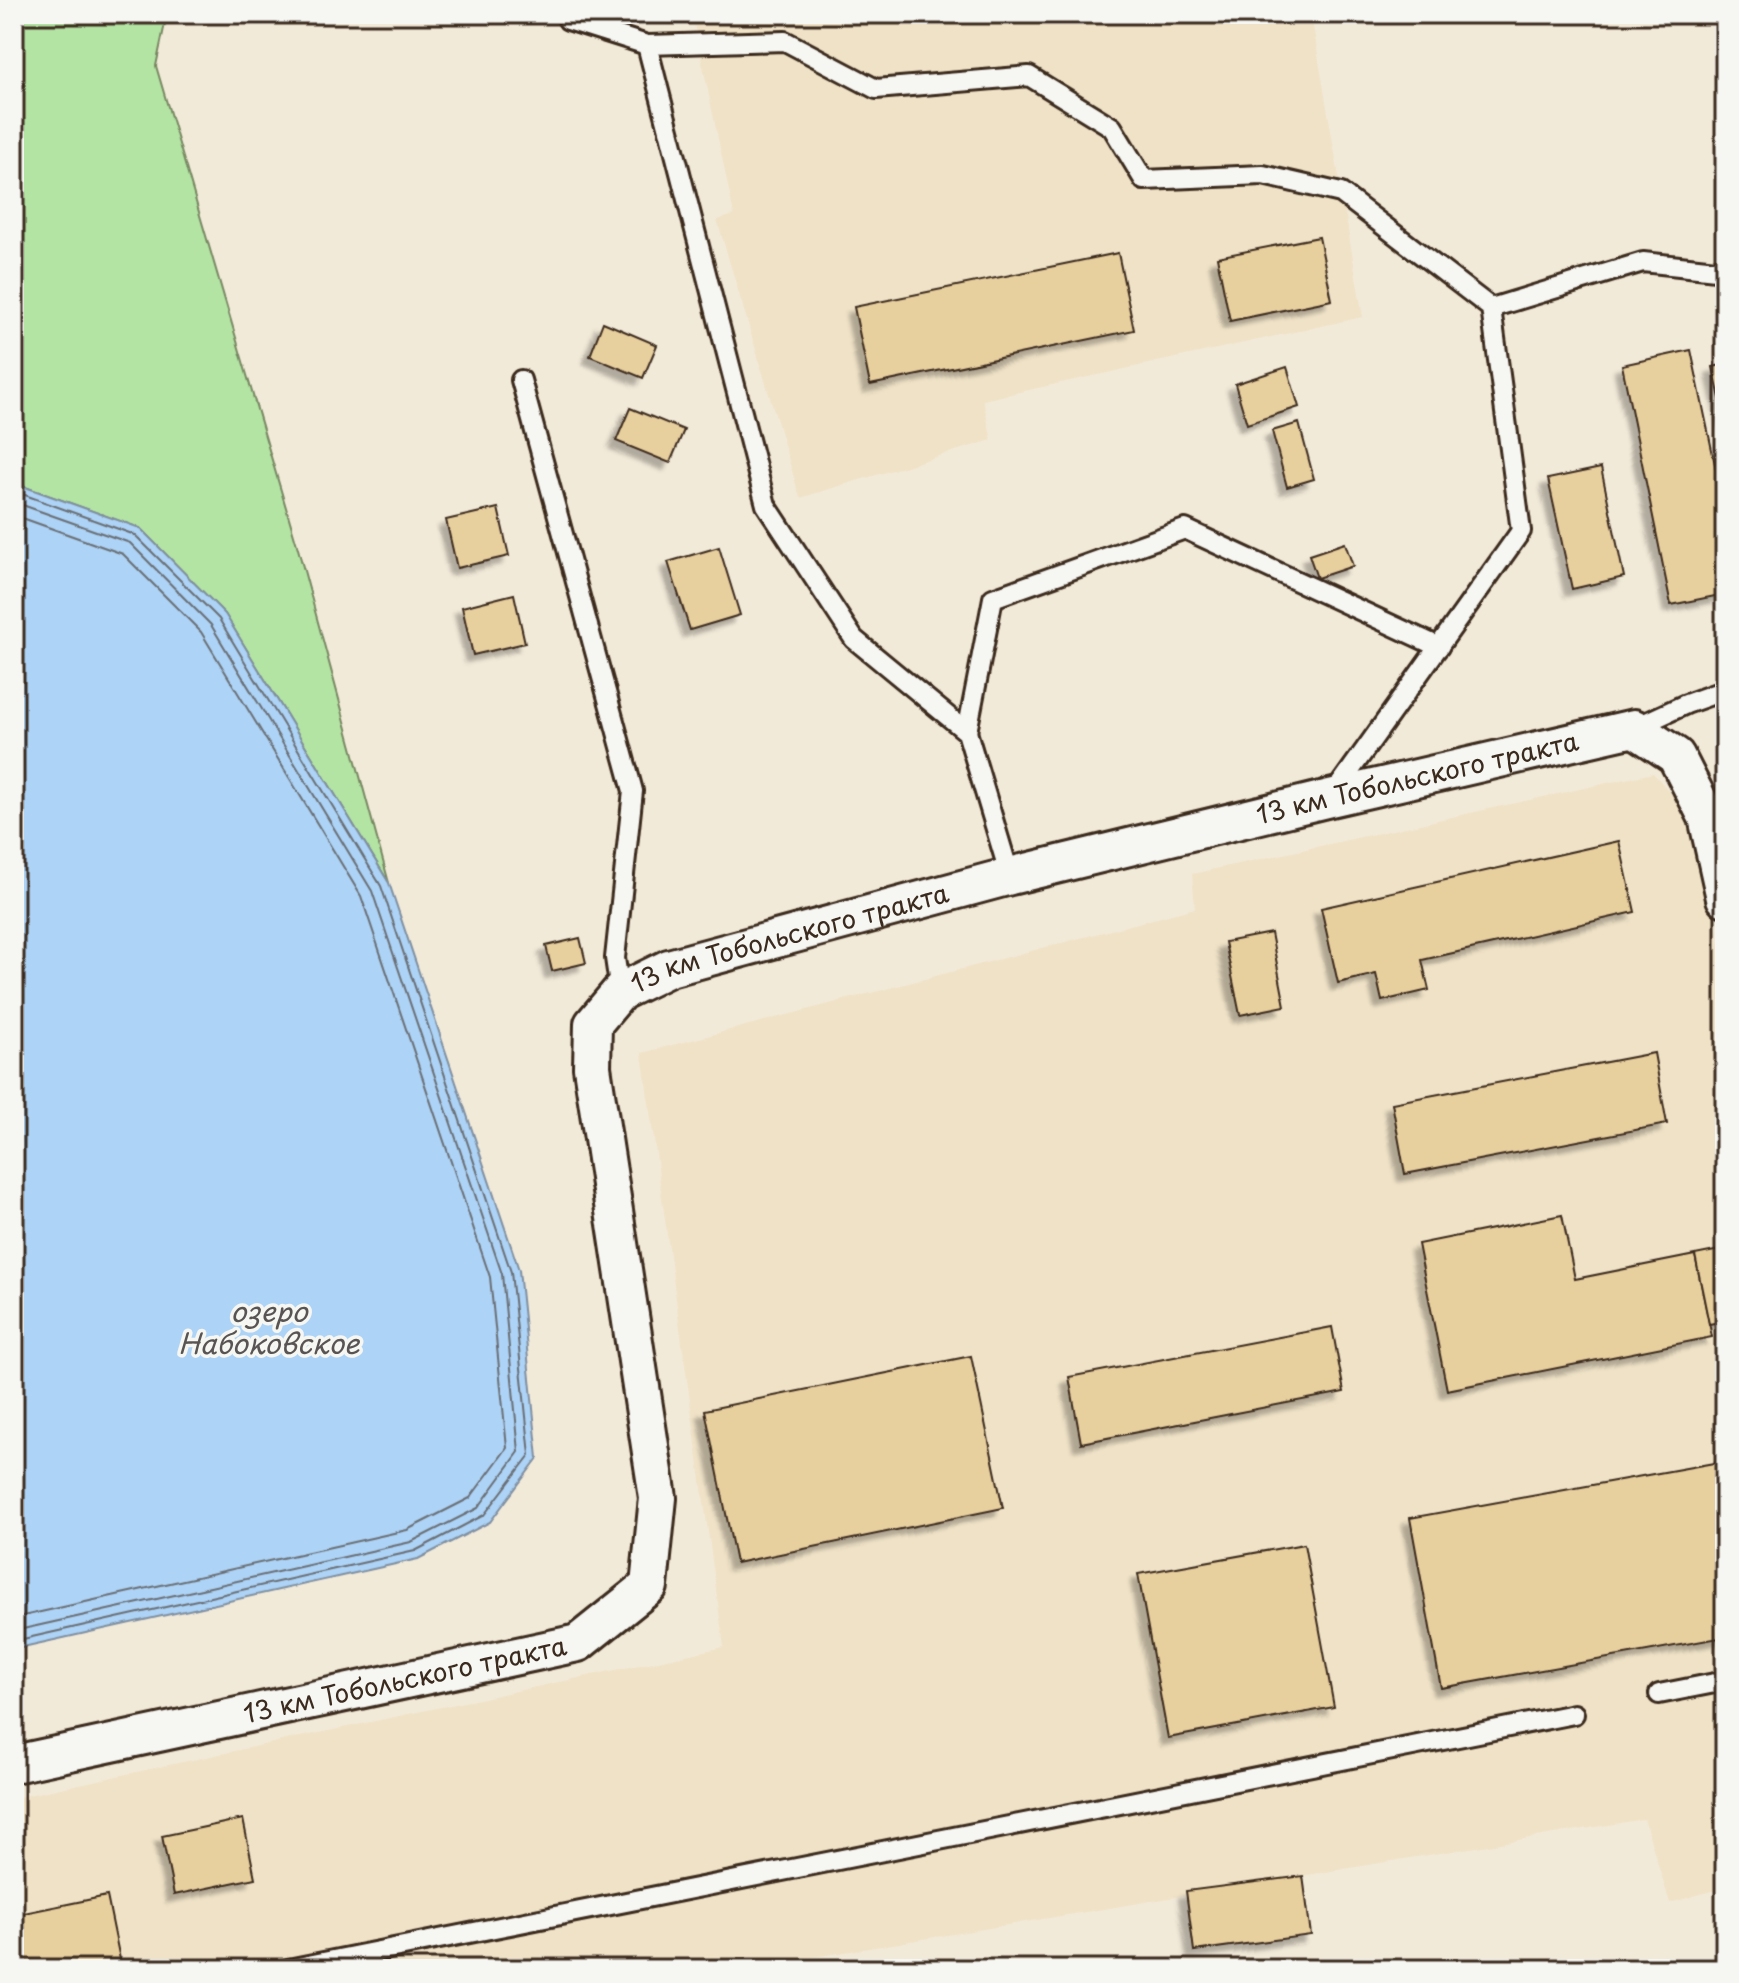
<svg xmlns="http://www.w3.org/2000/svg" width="1739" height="1983" font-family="'Playpen Sans',sans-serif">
<defs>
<filter id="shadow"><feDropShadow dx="-7" dy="7" stdDeviation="2" flood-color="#0004"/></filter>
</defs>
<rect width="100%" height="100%" fill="#f2ead9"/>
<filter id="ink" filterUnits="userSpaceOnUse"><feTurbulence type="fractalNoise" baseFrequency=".0125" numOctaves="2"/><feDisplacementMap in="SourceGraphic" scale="16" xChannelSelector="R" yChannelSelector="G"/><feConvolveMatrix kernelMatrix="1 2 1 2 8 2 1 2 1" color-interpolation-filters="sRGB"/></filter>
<g filter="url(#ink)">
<!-- built -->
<g fill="#efe2c7">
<path d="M692,14H1311L1363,317L983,400L992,440L800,498L717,220L734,215Z"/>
<path d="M1653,773L1697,822L1725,973V1887L1670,1903L1644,1819L743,1969H14V1798L724,1647L642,1053L1195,908L1192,874Z"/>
</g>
<!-- green -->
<path fill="#b3e4a4" stroke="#778761" stroke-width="2" d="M14,14H167L156,66L297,545L389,883L225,614L140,528L14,483Z"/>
<!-- water -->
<path fill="#add3f6" stroke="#7f8fa0" stroke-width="2" d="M14,483L140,528L225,614L389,883L519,1270L538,1458L490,1522L418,1559L14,1649Z"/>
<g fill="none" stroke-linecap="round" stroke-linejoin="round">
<!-- shore -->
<g stroke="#696e74" stroke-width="2">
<path d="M14,491L135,535L219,619L381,886L511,1272L530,1455L484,1515L415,1551L14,1641"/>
<path d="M14,502L130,543L211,625L372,891L502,1274L519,1452L478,1508L411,1542L14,1631"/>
<path d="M14,515L123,554L201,632L361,896L490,1277L507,1448L470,1498L407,1530L14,1618"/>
</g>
</g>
<!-- building -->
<g fill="#e8cf9e" stroke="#3b2a1e" stroke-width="2" filter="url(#shadow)">
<path d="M1319,237L1332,300L1230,321L1217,257Z"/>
<path d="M1118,253L1134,330L870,385L854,307Z"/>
<path d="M603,322L657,345L643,378L590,356Z"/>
<path d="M1691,350L1725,512V594L1671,605L1622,365Z"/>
<path d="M1725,364V421L1713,367Z"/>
<path d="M1287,367L1299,407L1247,424L1235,384Z"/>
<path d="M630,408L684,430L670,463L616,441Z"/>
<path d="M1299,423L1314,479L1287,487L1272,431Z"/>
<path d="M1601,468L1624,577L1572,589L1548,479Z"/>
<path d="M498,508L509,556L457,568L446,520Z"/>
<path d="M1345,543L1353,566L1317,578L1309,555Z"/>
<path d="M719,547L740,615L690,630L668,562Z"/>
<path d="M514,594L525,643L473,655L462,607Z"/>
<path d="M1619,841L1635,912L1422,960L1429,990L1382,1001L1376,974L1338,983L1321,908Z"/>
<path d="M1271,933L1285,1006L1240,1015L1225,942Z"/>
<path d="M580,938L586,963L552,971L546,946Z"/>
<path d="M1654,1053L1667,1124L1405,1174L1392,1103Z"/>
<path d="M1562,1215L1575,1279L1695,1255L1712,1337L1447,1390L1418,1244Z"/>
<path d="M1725,1249V1321L1709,1324L1695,1255Z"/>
<path d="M1332,1327L1344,1392L1081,1443L1069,1377Z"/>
<path d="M971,1356L1003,1508L736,1563L705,1410Z"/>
<path d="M1725,1461V1637L1441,1688L1410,1518Z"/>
<path d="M1304,1544L1334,1707L1168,1738L1138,1574Z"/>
<path d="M243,1819L255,1878L174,1895L162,1836Z"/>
<path d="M1303,1876L1311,1935L1194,1951L1186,1891Z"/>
<path d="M107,1896L122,1969H14V1915Z"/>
</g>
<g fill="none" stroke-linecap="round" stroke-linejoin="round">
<!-- lane casing -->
<g stroke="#3b2a1e" stroke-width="24">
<g id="lane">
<path d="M566,14L568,20L647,45L766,505L854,639L967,732L1010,876"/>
<path d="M647,45L785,41L876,89L1029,76L1112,127L1144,180L1263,175L1341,193L1491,308L1521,531L1332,796"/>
<path d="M1491,308L1643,262L1725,271"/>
<path d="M521,380L633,791L615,958L620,992"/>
<path d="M1634,728L1686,704L1725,690"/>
<path d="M967,732L993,598L1185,529L1439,647"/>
<path d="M1659,1694L1725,1681"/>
<path d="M288,1969L1574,1714"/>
</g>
</g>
<!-- street casing -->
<g stroke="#3b2a1e" stroke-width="42">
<g id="street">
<path id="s1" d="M14,1764L578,1643L649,1586L658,1498L592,1067L593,1024L620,992L669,968L1010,876L1330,798L1634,728L1676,756L1707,817L1725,898"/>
</g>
</g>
<!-- lane -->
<use href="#lane" stroke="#f6f6f2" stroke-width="18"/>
<!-- street -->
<use href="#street" stroke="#f6f6f2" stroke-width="36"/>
</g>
</g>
<g text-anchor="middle" stroke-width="7" stroke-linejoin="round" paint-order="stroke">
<!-- street labels -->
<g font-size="26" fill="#3b2a1e" stroke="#f6f6f2">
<text dy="9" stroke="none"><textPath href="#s1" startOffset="2104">13 км Тобольского тракта</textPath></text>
<text dy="9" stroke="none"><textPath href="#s1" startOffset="1456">13 км Тобольского тракта</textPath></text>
<text dy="9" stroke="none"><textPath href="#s1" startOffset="400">13 км Тобольского тракта</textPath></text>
</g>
<!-- water labels -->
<g font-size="28" font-style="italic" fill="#585454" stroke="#f6f6f2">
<text x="269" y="1322">озеро<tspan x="269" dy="32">Набоковское</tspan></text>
</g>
</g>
<!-- margin -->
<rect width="1739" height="1983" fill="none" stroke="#f6f6f2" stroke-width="48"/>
<rect x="24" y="24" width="1691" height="1935" fill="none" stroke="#3b2a1e" stroke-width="3" filter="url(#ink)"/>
</svg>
